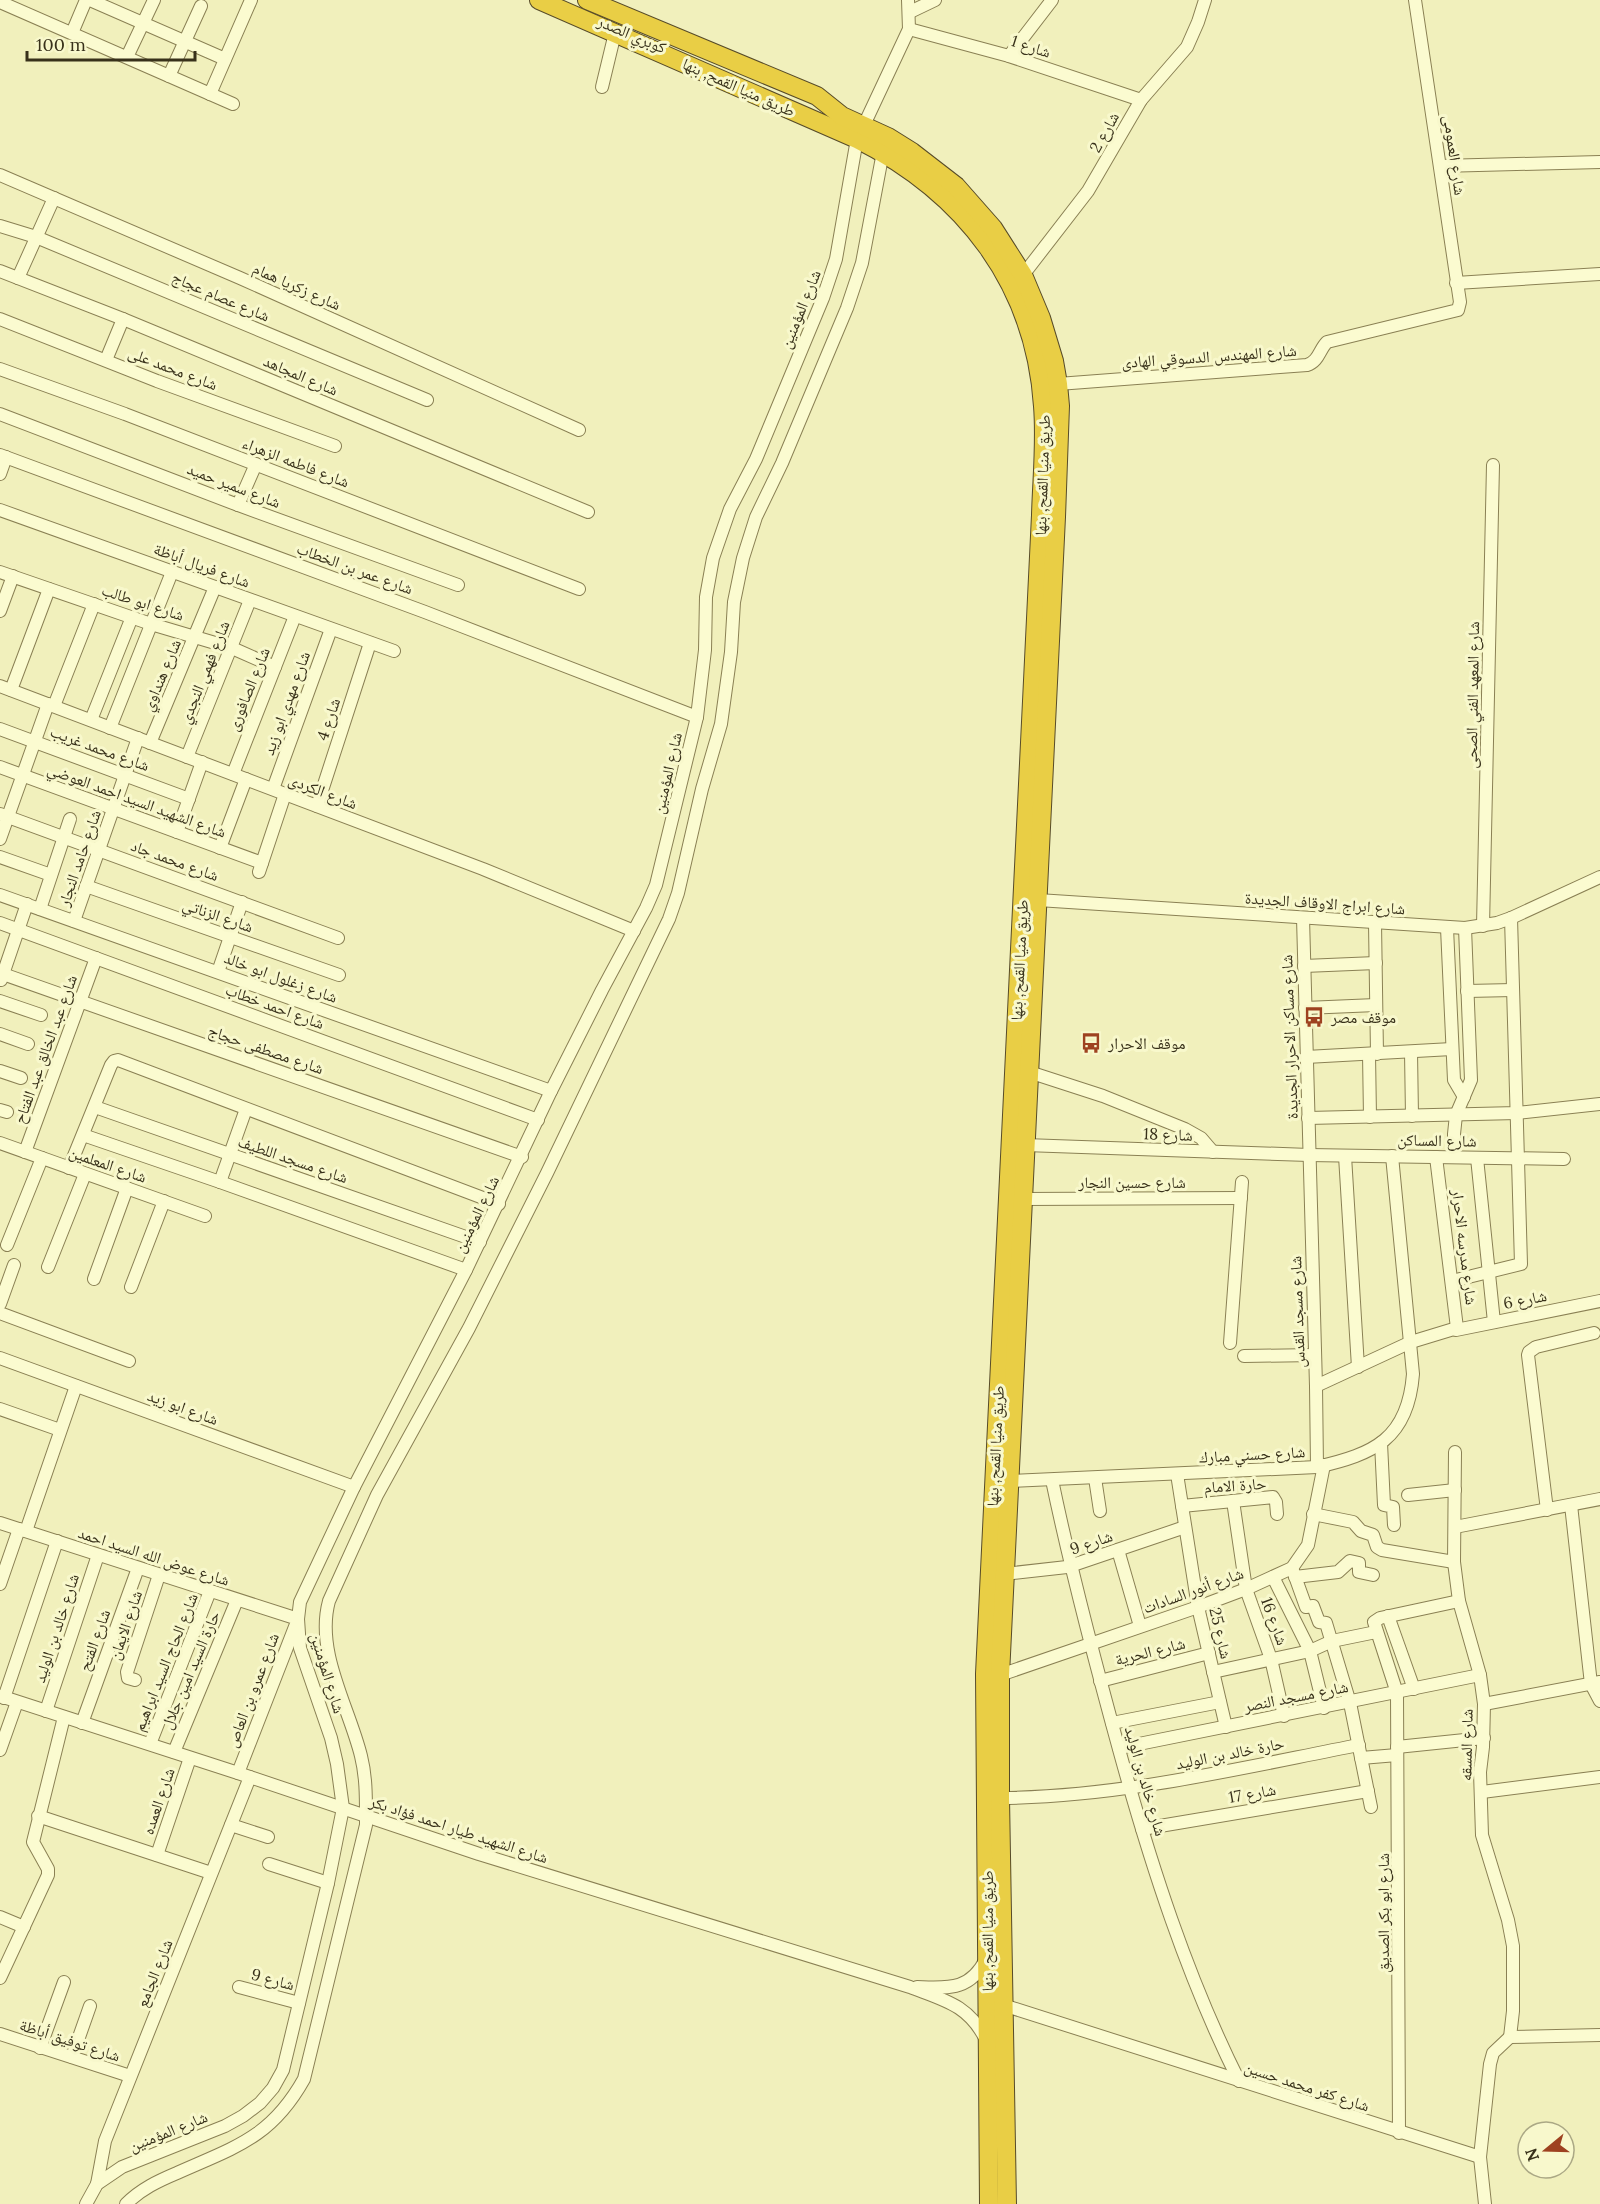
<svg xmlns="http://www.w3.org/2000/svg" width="1600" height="2204" font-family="Lora,'Noto Naskh Arabic',serif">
<rect width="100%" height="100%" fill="#f1f0bc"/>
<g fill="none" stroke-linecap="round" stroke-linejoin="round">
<!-- minor casing -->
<g stroke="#8a8054" stroke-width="14">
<g id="minor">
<path d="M90,0L225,59"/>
<path d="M0,2L233,104"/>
<path d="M910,12L935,0"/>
<path d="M909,29L1009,56L1141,100"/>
<path d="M72,33L86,0"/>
<path d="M1009,56L1052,0"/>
<path d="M127,57L154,0"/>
<path d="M169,76L201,6"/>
<path d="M602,87L615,33"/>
<path d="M210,94L251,0"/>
<path d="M864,125L909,29L908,0"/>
<path d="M1440,166L1600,162"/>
<path d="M0,175L240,278L579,430"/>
<path d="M0,226L36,237L427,400"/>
<path d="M0,271L123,319L588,512"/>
<path d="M1023,275L1088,191L1141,100L1187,47L1198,22L1205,0"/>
<path d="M18,278L54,198"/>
<path d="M1456,283L1600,274"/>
<path d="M0,319L157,381L335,446"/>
<path d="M106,360L123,319"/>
<path d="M0,369L125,414L579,589"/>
<path d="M1058,384L1307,365C1319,361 1319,350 1327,342L1458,310L1460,302L1415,0"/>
<path d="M0,414L238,505L458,585"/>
<path d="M0,455L425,612L697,717"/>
<path d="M0,474L6,457"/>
<path d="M238,505L256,464"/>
<path d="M0,510L394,651"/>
<path d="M0,572L151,624L232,648L275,667"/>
<path d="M0,611L13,576"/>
<path d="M0,686L483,869L634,931"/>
<path d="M11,690L49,589"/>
<path d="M54,706L94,604"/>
<path d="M91,720L132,617"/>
<path d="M110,728L172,572"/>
<path d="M0,729L189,799"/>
<path d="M150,743L215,587"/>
<path d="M187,757L250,600"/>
<path d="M0,767L262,863"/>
<path d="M233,774L295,616"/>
<path d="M273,789L331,629"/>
<path d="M317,806L370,643"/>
<path d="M0,814L338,938"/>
<path d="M177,832L202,762"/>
<path d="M0,839L48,704"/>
<path d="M220,848L246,779"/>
<path d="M0,857L51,875"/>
<path d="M259,872L285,794"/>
<path d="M86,886L339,975"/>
<path d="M0,895L551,1091"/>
<path d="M1038,900L1465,928L1497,923L1511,918L1600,877"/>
<path d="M40,909L70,819"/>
<path d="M1303,918L1316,1386L1317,1467"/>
<path d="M74,921L138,738"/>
<path d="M0,923L538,1120"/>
<path d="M1375,923L1377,1054"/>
<path d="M1483,926L1493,465"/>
<path d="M1447,928L1454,1080L1464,1097"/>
<path d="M1304,966L1376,963"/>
<path d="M218,972L242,902"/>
<path d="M0,973L522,1157"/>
<path d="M1,980L27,904"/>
<path d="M1467,991L1513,990"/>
<path d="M0,1001L41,1015"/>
<path d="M1305,1008L1376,1005"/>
<path d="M0,1034L28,1044"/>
<path d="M1411,1052L1412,1116"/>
<path d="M1369,1054L1370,1117"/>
<path d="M1306,1057L1452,1049"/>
<path d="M0,1071L21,1078"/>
<path d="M1029,1072L1103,1096L1185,1129L1201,1138L1213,1152"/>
<path d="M95,1107L480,1242"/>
<path d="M0,1110L7,1112"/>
<path d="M1308,1118L1517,1113L1600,1104"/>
<path d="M83,1135L220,1182L466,1270"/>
<path d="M0,1143L205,1216"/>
<path d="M1025,1145L1309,1155L1564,1159"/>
<path d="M25,1152L96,958"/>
<path d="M1345,1156L1358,1367"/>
<path d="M1454,1157V1134L1456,1115L1471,1080L1465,928"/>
<path d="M1477,1158L1494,1322"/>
<path d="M69,1168L111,1065L114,1061L118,1060L499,1204"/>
<path d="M220,1182L246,1109"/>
<path d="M1023,1199L1241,1198"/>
<path d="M7,1245L42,1158"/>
<path d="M48,1267L85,1174"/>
<path d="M94,1279L127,1188"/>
<path d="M1452,1281L1521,1264L1511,918"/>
<path d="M131,1287L164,1201"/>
<path d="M0,1304L14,1265"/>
<path d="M0,1313L129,1361"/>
<path d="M1456,1330L1600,1301"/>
<path d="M1230,1343L1242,1182"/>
<path d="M1244,1356L1314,1355"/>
<path d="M0,1358L354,1487"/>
<path d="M1316,1386L1411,1342L1457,1328L1436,1157"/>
<path d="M0,1409L60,1430"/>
<path d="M1381,1443L1384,1505L1393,1507L1394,1525"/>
<path d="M1455,1452L1454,1562L1459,1601L1480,1675L1484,1704L1483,1747L1480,1772L1482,1835L1508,1920L1513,1946V2011L1510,2037"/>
<path d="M1177,1474L1198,1607L1226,1727"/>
<path d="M1095,1478L1100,1511"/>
<path d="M1052,1480C1071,1572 1095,1662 1120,1753C1151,1865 1187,1977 1239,2081"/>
<path d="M1009,1481L1317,1467C1374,1454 1408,1439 1413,1374L1392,1156"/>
<path d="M1408,1495L1455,1490"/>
<path d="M1233,1501L1246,1589L1271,1659L1284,1716"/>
<path d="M1571,1505L1591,1684L1600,1701"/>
<path d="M1182,1506L1273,1497L1276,1502L1277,1514"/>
<path d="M1547,1510L1528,1355L1529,1352L1536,1347L1594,1333"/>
<path d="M1313,1514L1353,1522L1361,1531L1373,1535L1377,1547L1382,1550L1454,1562"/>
<path d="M0,1523L298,1619L238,1773"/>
<path d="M1455,1527L1600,1499"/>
<path d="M26,1531L76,1386"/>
<path d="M1118,1550L1140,1626"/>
<path d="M1292,1568L1306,1607L1313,1606L1319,1622L1326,1623L1350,1703L1371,1807"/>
<path d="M1004,1574L1067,1567L1185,1527"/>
<path d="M1273,1577L1310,1651L1324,1708"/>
<path d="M1295,1577L1338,1572L1350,1561L1359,1563V1572L1373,1575"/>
<path d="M0,1584L19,1529"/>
<path d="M1388,1616L1414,1689"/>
<path d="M1213,1672L1310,1651L1332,1641L1376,1632"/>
<path d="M1000,1675L1198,1607L1246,1589L1292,1568L1308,1545L1324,1465"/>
<path d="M135,1680L128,1678L127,1672L159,1575"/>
<path d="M1100,1681L1209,1653"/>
<path d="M0,1696L238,1773L479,1854L910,1987C944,2000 969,2005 986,2040"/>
<path d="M4,1698L57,1541"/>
<path d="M1484,1704L1600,1682"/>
<path d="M46,1711L98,1555"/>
<path d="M82,1723L138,1568"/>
<path d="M1112,1723L1220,1702"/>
<path d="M150,1744L210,1591"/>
<path d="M1397,1747L1484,1738"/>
<path d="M1119,1748L1480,1675"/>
<path d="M0,1750L17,1702"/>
<path d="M174,1752L237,1600"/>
<path d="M1361,1758L1397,1755"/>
<path d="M1482,1792L1600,1777"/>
<path d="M1000,1798C1121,1797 1240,1768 1359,1745"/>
<path d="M38,1816L211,1873"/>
<path d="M231,1825L268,1837"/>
<path d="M1142,1829L1368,1791"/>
<path d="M157,1855L190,1758"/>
<path d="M269,1864L328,1883"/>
<path d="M0,1917L24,1927"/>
<path d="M0,1978L48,1875V1869L33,1842L64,1717"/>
<path d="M239,1987L299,2003"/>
<path d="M917,1987C948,1988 970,1991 986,1959"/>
<path d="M1003,2005L1480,2157"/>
<path d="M0,2034L130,2076"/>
<path d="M1510,2037L1600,2035"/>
<path d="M40,2048L64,1982"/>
<path d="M72,2057L90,2006"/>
<path d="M1399,2133L1397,1693L1374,1622L1380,1618L1459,1601"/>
<path d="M97,2184L105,2141L250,1777"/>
<path d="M86,2204L97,2184L122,2167L225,2126L243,2116L260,2103L273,2088L283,2070L328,1883L343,1808L337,1764L331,1738L300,1648L298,1619L300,1602L354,1487L466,1270L551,1091L602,990L646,908L656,885L697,717L705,650L706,597L713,558L730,509L756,459L823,298L836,259L857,139"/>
<path d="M126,2204C141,2189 158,2181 177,2173C235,2147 271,2138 304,2079L366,1825V1816C366,1796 366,1776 361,1756C349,1707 315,1652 329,1601L377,1495L469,1328L547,1173L669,919L678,893L702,789L721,724L731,652L734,602L743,558L756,517L782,463L847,308L862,263L883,152"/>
<path d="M1485,2204L1480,2157L1490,2064L1493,2053L1510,2037"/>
</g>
</g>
<!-- highway casing -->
<g stroke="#574b29" stroke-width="20">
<g id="highway">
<path d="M539,0L857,139C965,193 1035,284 1043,406C1046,442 1042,479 1041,515L985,1674L989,2204"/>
<path d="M587,0L817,96L842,116L888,137L912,152L956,186L993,228L1023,275L1041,318L1054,361L1058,384L1060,406L1056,517L1000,1675V1798L1007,2204"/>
</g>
</g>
<!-- minor -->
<use href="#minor" stroke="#fbfbd0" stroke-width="12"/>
<!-- highway -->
<use href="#highway" stroke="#e9ce45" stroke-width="18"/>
</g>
<!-- icons -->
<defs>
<g id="bus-bare" transform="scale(1.62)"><path d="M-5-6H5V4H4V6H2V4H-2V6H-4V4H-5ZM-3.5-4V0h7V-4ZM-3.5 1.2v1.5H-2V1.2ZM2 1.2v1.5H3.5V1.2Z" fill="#9e4220" stroke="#f8f8cc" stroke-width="2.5" paint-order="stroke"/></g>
</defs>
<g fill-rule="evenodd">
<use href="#bus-bare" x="1314" y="1017"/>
<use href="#bus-bare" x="1091" y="1043"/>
</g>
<g text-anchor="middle" stroke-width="6" stroke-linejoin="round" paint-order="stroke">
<!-- street labels -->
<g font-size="16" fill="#38311a" stroke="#f8f8cc">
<text transform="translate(632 34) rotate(23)" y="6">كوبري الصدر</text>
<text transform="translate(1031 46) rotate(18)" y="6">شارع 1</text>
<text transform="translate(739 87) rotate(24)" y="6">طريق منيا القمح, بنها</text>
<text transform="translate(1104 132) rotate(-61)" y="6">شارع 2</text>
<text transform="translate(1455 155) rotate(82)" y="6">شارع العمومى</text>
<text transform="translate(297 286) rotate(24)" y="6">شارع زكريا همام</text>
<text transform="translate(221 296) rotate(23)" y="6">شارع عصام عجاج</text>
<text transform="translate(800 309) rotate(-68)" y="6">شارع المؤمنين</text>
<text transform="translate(1209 356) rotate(-4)" y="6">شارع المهندس الدسوقي الهادى</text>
<text transform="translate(173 368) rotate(21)" y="6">شارع محمد على</text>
<text transform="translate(301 375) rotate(23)" y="6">شارع المجاهد</text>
<text transform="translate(296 462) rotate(21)" y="6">شارع فاطمه الزهراء</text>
<text transform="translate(1042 475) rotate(-88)" y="6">طريق منيا القمح, بنها</text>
<text transform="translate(234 485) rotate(21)" y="6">شارع سمير حميد</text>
<text transform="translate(202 565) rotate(20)" y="6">شارع فريال أباظة</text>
<text transform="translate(355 568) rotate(20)" y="6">شارع عمر بن الخطاب</text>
<text transform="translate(143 602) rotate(18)" y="6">شارع ابو طالب</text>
<text transform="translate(204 672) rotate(-68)" y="6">شارع فهمي النجدي</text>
<text transform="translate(161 675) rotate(-67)" y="6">شارع هنداوي</text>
<text transform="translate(248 689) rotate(-68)" y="6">شارع الصافورى</text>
<text transform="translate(1472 695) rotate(-89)" y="6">شارع المعهد الفني الصحى</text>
<text transform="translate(286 703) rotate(-70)" y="6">شارع مهدي ابو زيد</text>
<text transform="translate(328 719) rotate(-72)" y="6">شارع 4</text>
<text transform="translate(100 748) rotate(20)" y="6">شارع محمد غريب</text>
<text transform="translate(667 773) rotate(-77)" y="6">شارع المؤمنين</text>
<text transform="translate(323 791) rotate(21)" y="6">شارع الكردى</text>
<text transform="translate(137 800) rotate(20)" y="6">شارع الشهيد السيد احمد العوضي</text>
<text transform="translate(79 858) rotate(-71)" y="6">شارع حامد النجار</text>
<text transform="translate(175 860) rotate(20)" y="6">شارع محمد جاد</text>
<text transform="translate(1325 903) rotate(4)" y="6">شارع ابراج الاوقاف الجديدة</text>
<text transform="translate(218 915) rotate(19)" y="6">شارع الزناتي</text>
<text transform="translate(1019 960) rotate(-87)" y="6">طريق منيا القمح, بنها</text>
<text transform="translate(281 977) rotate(20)" y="6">شارع زغلول ابو خالد</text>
<text transform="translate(275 1006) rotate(20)" y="6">شارع احمد خطاب</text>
<text transform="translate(1289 1037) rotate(-92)" y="6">شارع مساكن الاحرار الجديدة</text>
<text transform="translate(45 1049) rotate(-70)" y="6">شارع عبد الخالق عبد الفتاح</text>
<text transform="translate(266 1049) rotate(19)" y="6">شارع مصطفى حجاج</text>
<text transform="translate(1168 1134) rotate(2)" y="6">شارع 18</text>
<text transform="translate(1437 1140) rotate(1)" y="6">شارع المساكن</text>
<text transform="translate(293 1159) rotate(19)" y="6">شارع مسجد اللطيف</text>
<text transform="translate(108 1164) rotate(19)" y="6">شارع المعلمين</text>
<text x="1132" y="1188">شارع حسين النجار</text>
<text transform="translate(476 1214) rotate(-64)" y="6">شارع المؤمنين</text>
<text transform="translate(1465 1247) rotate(83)" y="6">شارع مدرسه الاحرار</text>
<text transform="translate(1525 1299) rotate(-11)" y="6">شارع 6</text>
<text transform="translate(1297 1312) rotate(-92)" y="6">شارع مسجد القدس</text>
<text transform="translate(183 1407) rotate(20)" y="6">شارع ابو زيد</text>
<text transform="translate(995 1446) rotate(-87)" y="6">طريق منيا القمح, بنها</text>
<text transform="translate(1252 1454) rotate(-3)" y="6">شارع حسني مبارك</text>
<text transform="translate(1235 1485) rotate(-4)" y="6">حارة الامام</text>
<text transform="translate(1091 1542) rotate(-19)" y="6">شارع 9</text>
<text transform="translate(154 1556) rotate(18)" y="6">شارع عوض الله السيد احمد</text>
<text transform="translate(1193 1590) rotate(-20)" y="6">شارع أنور السادات</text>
<text transform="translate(1275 1621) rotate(70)" y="6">شارع 16</text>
<text transform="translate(125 1625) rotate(-71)" y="6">شارع الايمان</text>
<text transform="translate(56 1628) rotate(-72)" y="6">شارع خالد بن الوليد</text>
<text transform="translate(1221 1633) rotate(77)" y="6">شارع 25</text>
<text transform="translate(94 1640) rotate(-70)" y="6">شارع الفتح</text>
<text transform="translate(1150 1651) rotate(-14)" y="6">شارع الحرية</text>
<text transform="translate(165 1662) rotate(-68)" y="6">شارع الحاج السيد ابراهيم</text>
<text transform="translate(190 1670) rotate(-67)" y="6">حارة السيد امين جلال</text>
<text transform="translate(328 1673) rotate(73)" y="6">شارع المؤمنين</text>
<text transform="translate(252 1690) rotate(-69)" y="6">شارع عمرو بن العاص</text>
<text transform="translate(1296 1696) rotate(-11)" y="6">شارع مسجد النصر</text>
<text transform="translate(1466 1745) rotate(-89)" y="6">شارع المسقه</text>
<text transform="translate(1230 1753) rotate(-11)" y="6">حارة خالد بن الوليد</text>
<text transform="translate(1146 1781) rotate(74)" y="6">شارع خالد بن الوليد</text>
<text transform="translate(1252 1793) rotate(-10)" y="6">شارع 17</text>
<text transform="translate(158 1801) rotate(-71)" y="6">شارع العمده</text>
<text transform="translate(459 1829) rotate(18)" y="6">شارع الشهيد طيار احمد فؤاد بكر</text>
<text transform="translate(1383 1913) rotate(-90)" y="6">شارع ابو بكر الصديق</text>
<text transform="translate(987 1931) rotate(-90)" y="6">طريق منيا القمح, بنها</text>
<text transform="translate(154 1973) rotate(-68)" y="6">شارع الجامع</text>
<text transform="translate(273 1979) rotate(15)" y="6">شارع 9</text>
<text transform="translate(70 2040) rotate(18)" y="6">شارع توفيق أباظة</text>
<text transform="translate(1307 2086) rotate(18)" y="6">شارع كفر محمد حسين</text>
<text transform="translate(168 2131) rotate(-22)" y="6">شارع المؤمنين</text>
</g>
<!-- poi labels -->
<g font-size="16" fill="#38311a" stroke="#f8f8cc" text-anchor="start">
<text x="1331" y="1023">موقف مصر</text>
<text x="1108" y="1049">موقف الاحرار</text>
</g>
</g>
<!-- north arrow -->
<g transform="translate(1546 2150) rotate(251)"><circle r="28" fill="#f8f8cc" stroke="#aba885" stroke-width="1.5"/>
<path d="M0-4.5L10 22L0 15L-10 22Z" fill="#9e4220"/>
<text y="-9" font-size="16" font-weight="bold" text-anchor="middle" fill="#38311a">N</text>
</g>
<!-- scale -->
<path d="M27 51v9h168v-9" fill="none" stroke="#38311a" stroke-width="3"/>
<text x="36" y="51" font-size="18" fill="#38311a" stroke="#f8f8cc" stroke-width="4.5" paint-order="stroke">100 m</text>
</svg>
